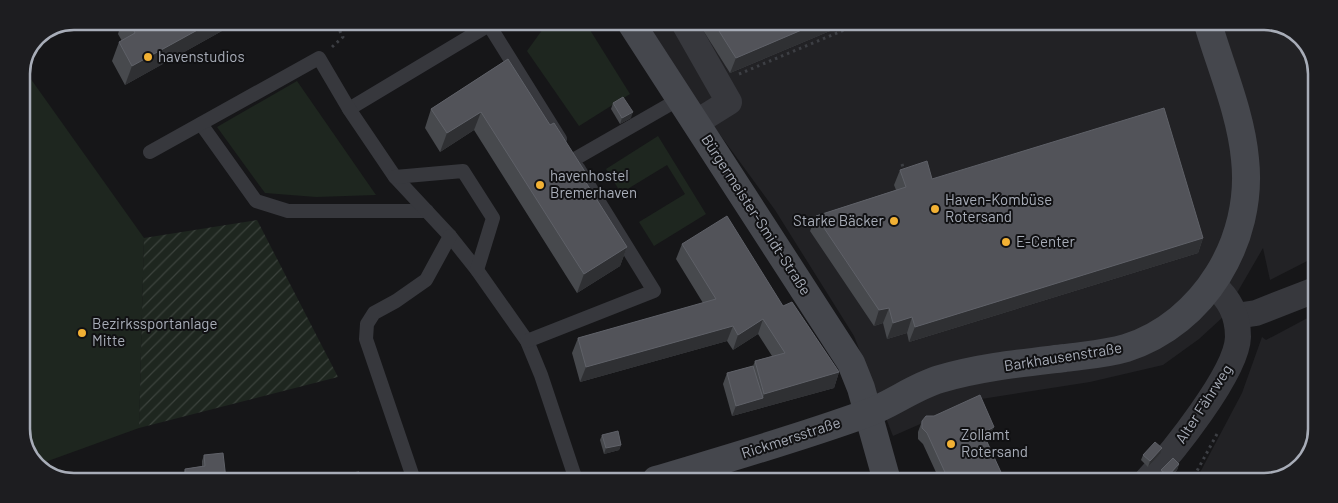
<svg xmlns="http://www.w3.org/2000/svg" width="1338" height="503" font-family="Barlow,sans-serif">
<defs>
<pattern id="garden-furrows" width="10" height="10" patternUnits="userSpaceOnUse" patternTransform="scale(1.25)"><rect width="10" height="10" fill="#1e261f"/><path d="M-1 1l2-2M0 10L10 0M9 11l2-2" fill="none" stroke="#3c433d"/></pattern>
</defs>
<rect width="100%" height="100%" fill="#161618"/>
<!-- built -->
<g fill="#222225">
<path d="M646,23L1281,24L1306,42L1317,71L1315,257L1270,280L1263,248L1223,317L1199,339L1163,365L1090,382L975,400L893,436L854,336L775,210L699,106Z"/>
<path d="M1315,314L1314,446L1293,473L1264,482H1195L1242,393L1262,337L1266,340Z"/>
</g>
<!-- green -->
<g fill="#1e261f">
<path d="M548,22H585L630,94L579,126L527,51Z"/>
<path d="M23,68L144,238L139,428L37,465L32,461L21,432Z"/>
<path d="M297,81L376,195L316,197L265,193L217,127Z"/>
<path d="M658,136L706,214L654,246L639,222L685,194L667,165L621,193L606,169Z"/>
</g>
<!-- garden -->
<path fill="url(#garden-furrows)" d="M257,220L338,377L139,428L144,238Z"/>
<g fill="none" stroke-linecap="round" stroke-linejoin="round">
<!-- path -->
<g stroke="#3d3f44" stroke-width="3" stroke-dasharray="2.5 4" stroke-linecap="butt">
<path d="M332,47L343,37L335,22"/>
<path d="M739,74L861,23"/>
<path d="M902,164L904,171"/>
<path d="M1191,482L1217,434"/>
</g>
<!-- lane -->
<g stroke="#37383d" stroke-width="14">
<path d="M349,109L489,25L560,139"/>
<path d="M201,124L256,201L288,211H427"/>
<path d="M150,152L319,58L349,109L395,177L450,236L477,270L527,341L541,375L576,480"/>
<path d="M573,160L681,98"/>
<path d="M395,177L463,171L493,218L477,270"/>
<path d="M527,341L654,291L578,168"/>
<path d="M414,480L366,339L367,324L374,313L396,301L426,280L450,236"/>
</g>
<!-- street -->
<g stroke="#37383d" stroke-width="26">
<path d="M684,23L729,102L697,122"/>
<path d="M1236,316L1256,313L1315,290"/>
<path d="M1146,481C1171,454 1237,373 1238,337C1238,314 1229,299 1213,284"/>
</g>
<!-- secondary -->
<g stroke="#45474d" stroke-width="28">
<path d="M631,23L851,363L861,388L887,481"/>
<path d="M656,480C726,459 796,439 865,414C891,405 913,387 940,379C981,367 1023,363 1065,358C1086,355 1106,354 1126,348C1204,323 1254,240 1245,159C1241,114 1221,68 1208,24"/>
</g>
</g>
<!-- wall -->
<g fill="#47494d">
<path d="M122,21L238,22L125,85L112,61L119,42L122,41L118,34Z"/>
<path d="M699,23H849L730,73L701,27Z"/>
<path d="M508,59L627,247L620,266L577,293L474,130L440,152L425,128L431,109Z"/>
<path d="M613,103L631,118L620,124L611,109Z"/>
<path d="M900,170L932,179L1203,238L1198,253L909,342L907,333L887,339L883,323L874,326L810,231L816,216L896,190L894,185Z"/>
<path d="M682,244L783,306L839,372L834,388L732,416L723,384L727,373L753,366L755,361L772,356L758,334L733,350L727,341L580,382L572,353L578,338L703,303L676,259Z"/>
<path d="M922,421L990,438L986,440L1005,481H940L923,444L918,439V432Z"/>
<path d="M602,435L621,445L619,450L604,454L600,440Z"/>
<path d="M1160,454L1148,467L1141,460L1143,455Z"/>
<path d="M204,455L226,479H183V475L185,469L202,466V461Z"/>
<path d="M1179,464L1177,470L1166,482L1159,476L1161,470Z"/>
</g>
<!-- shaded-wall -->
<g fill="#2f3033">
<path d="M212,22H238L125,85L132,66Z"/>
<path d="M818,23H849L730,73L736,58Z"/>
<path d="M481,112L474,130L440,152L447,133Z"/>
<path d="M633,112L631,118L620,124L622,118Z"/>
<path d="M1203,238L1198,253L909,342L915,327Z"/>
<path d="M627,247L620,266L577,293L584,274Z"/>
<path d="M889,308L883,323L874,326L879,310Z"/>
<path d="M912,317L907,333L887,339L893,323Z"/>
<path d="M763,319L758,334L733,350L738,335Z"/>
<path d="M733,326L727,341L580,382L586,367Z"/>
<path d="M839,372L834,388L732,416L736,406L763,398L764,394Z"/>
<path d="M994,427L990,438L979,443L983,433Z"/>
<path d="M621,445L619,450L604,454L606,448Z"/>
<path d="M1162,448L1160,454L1148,467L1150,461Z"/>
<path d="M1179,464L1177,470L1166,482L1168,476Z"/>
</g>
<!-- building -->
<g fill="#525359" stroke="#5f6168">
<path d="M129,21L212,22L132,66L119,42L135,33Z"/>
<path d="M714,23H818L736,58Z"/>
<path d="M508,59L550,125L554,123L589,178L585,181L627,247L584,274L481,112L447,133L431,109Z"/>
<path d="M623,97L633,112L622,118L613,103Z"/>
<path d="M1164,108L1203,238L915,327L912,317L893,323L889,308L879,310L816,216L906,187L900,170L927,161L932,179Z"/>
<path d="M727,216L783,306L792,302L839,372L764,394L755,361L785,353L763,319L738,335L733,326L586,367L578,338L716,299L682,244Z"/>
<path d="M753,366L763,398L736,406L727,373Z"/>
<path d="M980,395L994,427L983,433L1005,481H949L927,433L922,428V421L926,416H934Z"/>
<path d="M618,431L621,445L606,448L602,435Z"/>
<path d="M1155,442L1162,448L1150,461L1143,455Z"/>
<path d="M223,453L226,479H186L185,469L205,466L204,455Z"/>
<path d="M1173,458L1179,464L1168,476L1161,470Z"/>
<path d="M359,472L360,480L308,479Z"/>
</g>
<!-- markers -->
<g fill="#f2b134" stroke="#111113" stroke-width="2">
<circle cx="148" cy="57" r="5"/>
<circle cx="540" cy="185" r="5"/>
<circle cx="935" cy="209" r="5"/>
<circle cx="894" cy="221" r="5"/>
<circle cx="1006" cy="242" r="5"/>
<circle cx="82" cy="333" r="5"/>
<circle cx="951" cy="444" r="5"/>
</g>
<g text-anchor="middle" stroke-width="4" stroke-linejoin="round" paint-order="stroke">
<!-- poi labels -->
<g font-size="15" fill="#a8adb8" stroke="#111113" text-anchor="start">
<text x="158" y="62">havenstudios</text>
<text x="550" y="181">havenhostel<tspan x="550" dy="17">Bremerhaven</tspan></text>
<text x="945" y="205">Haven-Kombüse<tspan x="945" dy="17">Rotersand</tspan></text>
<text x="884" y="226" text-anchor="end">Starke Bäcker</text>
<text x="1016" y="247">E-Center</text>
<text x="92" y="329">Bezirkssportanlage<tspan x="92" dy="17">Mitte</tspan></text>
<text x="961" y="440">Zollamt<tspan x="961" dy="17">Rotersand</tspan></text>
</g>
<!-- street labels -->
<g font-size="15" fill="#a8adb8" stroke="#111113">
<text transform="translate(756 215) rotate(57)" y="5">Bürgermeister-Smidt-Straße</text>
<text transform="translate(1063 357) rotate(-9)" y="5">Barkhausenstraße</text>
<text transform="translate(1204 404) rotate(-57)" y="5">Alter Fährweg</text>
<text transform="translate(791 438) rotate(-18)" y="5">Rickmersstraße</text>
</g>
</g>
<!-- crop -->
<path d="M0 0H1338V503H0ZM74 30H1264A44 44 0 0 1 1308 74V429A44 44 0 0 1 1264 473H74A44 44 0 0 1 30 429V74A44 44 0 0 1 74 30Z" fill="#1d1d20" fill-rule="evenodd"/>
<path fill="none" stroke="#a8adb8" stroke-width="2.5" d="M74 30H1264A44 44 0 0 1 1308 74V429A44 44 0 0 1 1264 473H74A44 44 0 0 1 30 429V74A44 44 0 0 1 74 30Z"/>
</svg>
